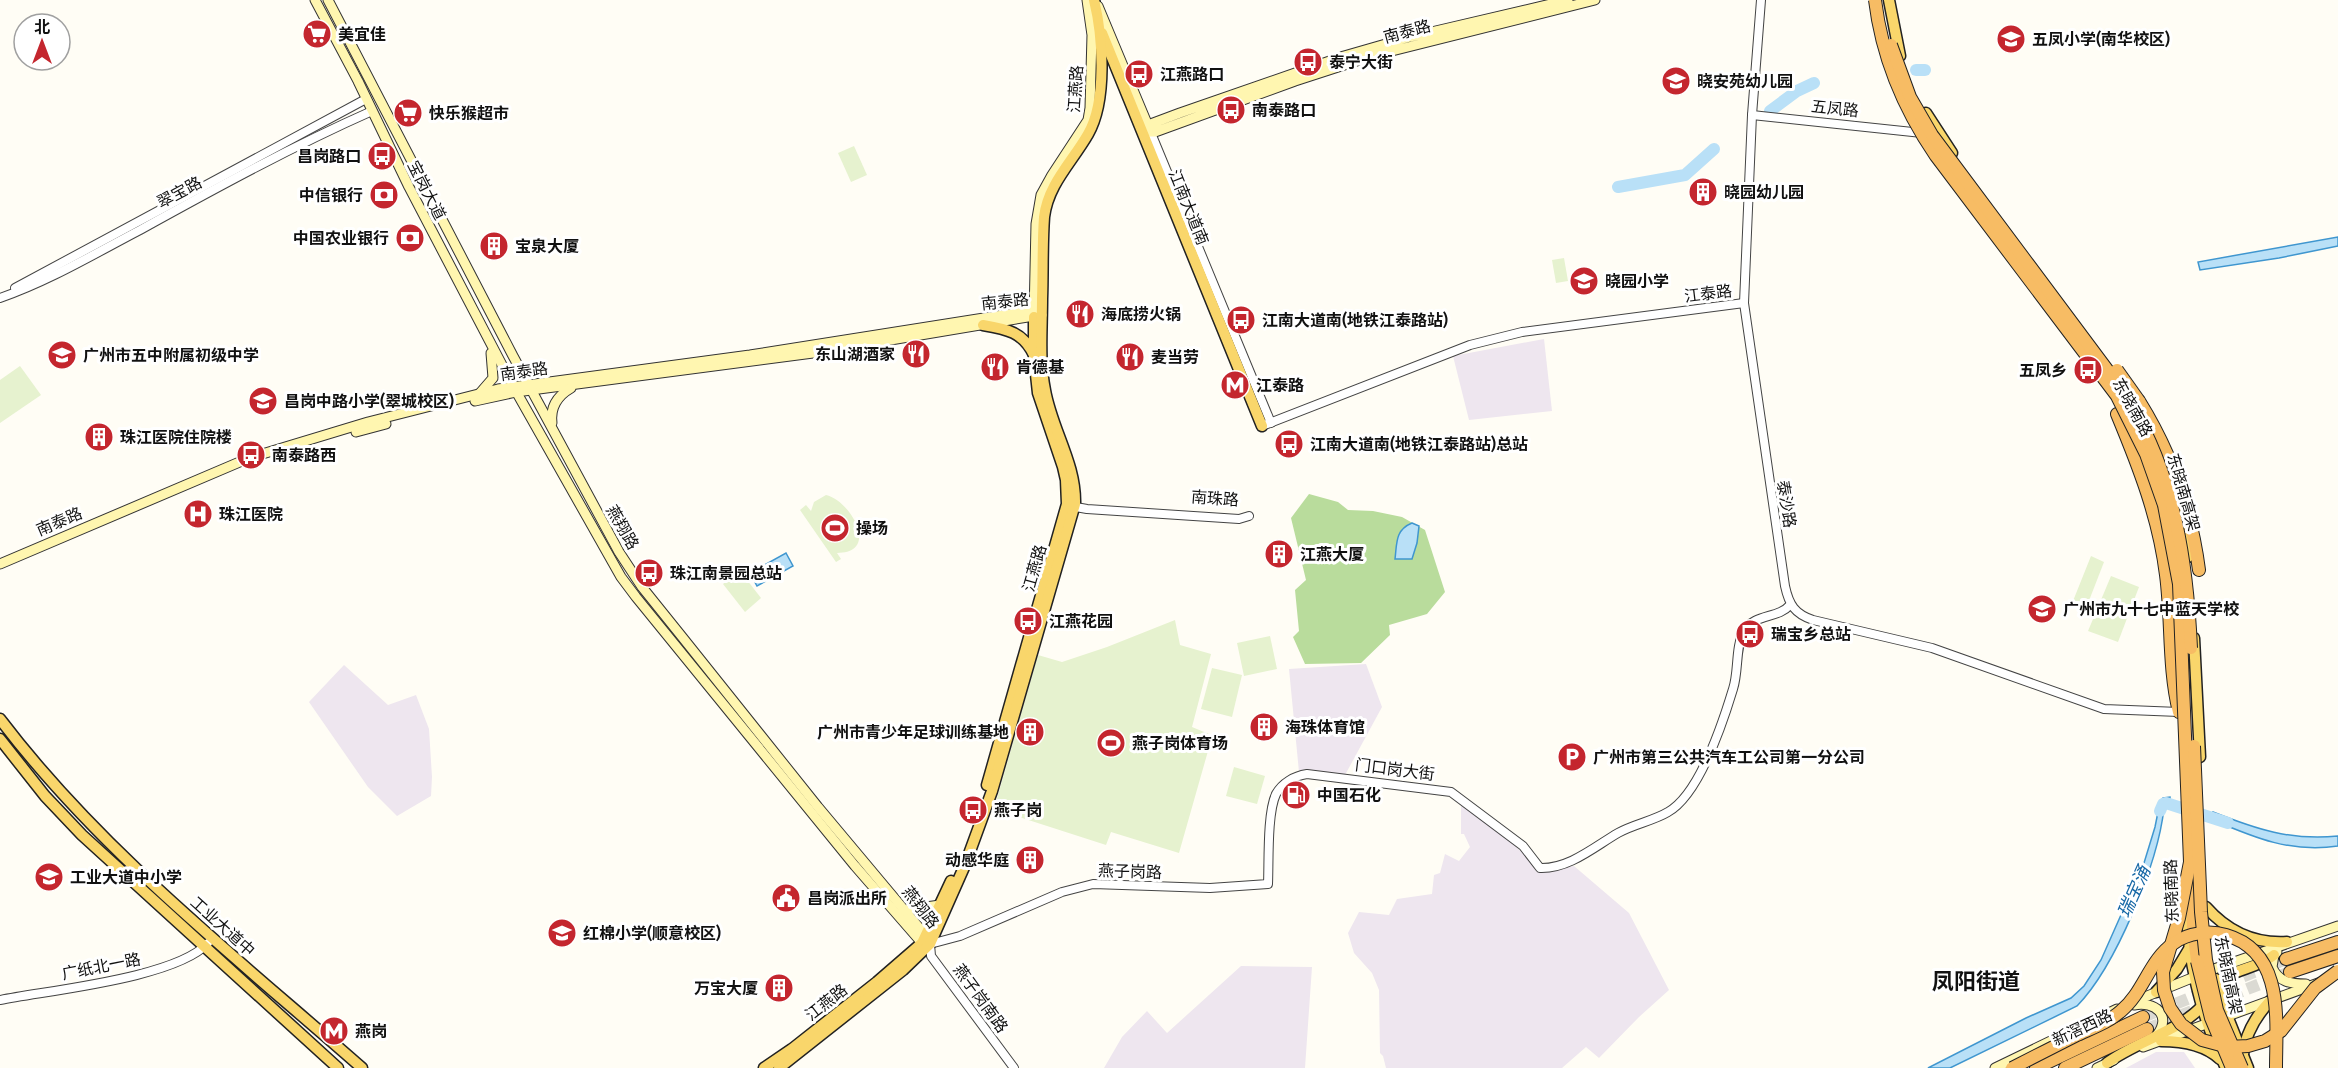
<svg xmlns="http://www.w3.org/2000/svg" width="2338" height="1068" font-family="Bitter,'Noto Sans SC',serif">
<rect width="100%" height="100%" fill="#fffdf5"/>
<!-- industrial -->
<g fill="#eee6ef">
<path d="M1544,339L1552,411L1469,420L1453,356Z"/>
<path d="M1366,664L1382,707L1345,775L1299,772L1289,669Z"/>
<path d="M344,665L388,705L416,695L429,729L432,777L431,796L397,816L368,787L309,702Z"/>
<path d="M1461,802L1504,835L1530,860L1536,871L1574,866L1629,913L1669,990L1639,1017L1599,1058L1586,1047L1562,1068H1386L1383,1056L1380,1053L1379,990L1372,973L1354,953L1348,933L1359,912L1389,915L1397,899L1432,894L1434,875L1440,873L1445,854L1459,861L1470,847L1464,834H1461Z"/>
<path d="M1241,966L1312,967L1305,1068H1104L1122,1037L1147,1011L1167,1033Z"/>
<path d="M2156,1052H2184L2195,1068H2126Z"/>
</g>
<!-- forest -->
<path fill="#b9dc9c" d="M1309,494L1338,502L1348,510L1373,511L1402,517L1425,530L1445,592L1427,614L1389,625L1390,635L1361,663L1305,664L1293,637L1299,631L1295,590L1306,580L1291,518Z"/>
<!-- pitch -->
<g fill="#e6f2cf">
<path d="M854,146L867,175L851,182L838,153Z"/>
<path d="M1564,258L1568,281L1556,283L1552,260Z"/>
<path d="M20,366L41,395L0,423V380Z"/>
<path d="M826,495C850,500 881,553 837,553L841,559L836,562L800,510L806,505L811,511L814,502Z"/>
<path d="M2091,556L2104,562L2085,611L2071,606Z"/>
<path d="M740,571L761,598L745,612L723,584Z"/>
<path d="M2111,576L2139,587L2118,642L2088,631Z"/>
<path d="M1175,620L1180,645L1211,654L1192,727L1209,734L1208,751L1179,853L1111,832L1106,845L994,809L1038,655L1062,662L1107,647Z"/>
<path d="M1270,636L1277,669L1244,676L1237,643Z"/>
<path d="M1212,668L1242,675L1232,717L1201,709Z"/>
<path d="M1234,767L1265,776L1257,804L1226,796Z"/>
</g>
<!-- water -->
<g fill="#b9e0f7" stroke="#3f96cf" stroke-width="1.5">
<path d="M2338,237V246L2279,258L2200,270L2198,262Z"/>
<path d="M1412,523L1419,526L1417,543L1412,559H1395C1397,543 1395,530 1412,523Z"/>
<path d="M786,553L793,566L757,586L750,573Z"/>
<path d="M2170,797V807L2164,808C2158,863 2116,966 2077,1006L1950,1068H1928L2026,1018L2071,998L2084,986L2101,960L2144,863L2155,827L2160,802L2163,798Z"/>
<path d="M2213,812C2256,829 2291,841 2338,836V846C2291,853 2255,838 2213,820Z"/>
</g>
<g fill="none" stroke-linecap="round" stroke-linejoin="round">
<!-- river -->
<g stroke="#b9e0f7" stroke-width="12">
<path d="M1916,70H1925"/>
<path d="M1770,111L1797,91L1814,83"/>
<path d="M1618,187L1685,175L1714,149"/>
<path d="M2160,811L2163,804L2166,803L2228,823"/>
</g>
<!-- trunk-tunnel -->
<g stroke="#dbdad3" stroke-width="12" stroke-dasharray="12 6" stroke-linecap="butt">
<path d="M2143,1017L2286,959"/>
<path d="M2147,1029L2290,972"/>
</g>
<!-- tertiary casing -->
<g stroke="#444" stroke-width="10">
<g id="tertiary">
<path d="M1761,0L1752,115L1744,303L1785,586C1789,605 1795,614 1813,620L1932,648L2104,709L2179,712"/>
<path d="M1752,115L1922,133"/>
<path d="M1151,133L1271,423"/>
<path d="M15,288L366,99"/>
<path d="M0,298C49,281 94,254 140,230C216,188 293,146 372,111"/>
<path d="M1262,426L1470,345L1522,332L1744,303"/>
<path d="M1070,506L1087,509L1239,519L1249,516"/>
<path d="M0,1000C50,990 176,978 208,943"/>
<path d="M1014,1068L931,956L930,944L960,936L1062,892L1093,884L1210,888L1268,884C1269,862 1267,813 1276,794C1282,783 1294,776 1307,774L1451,792L1523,846L1540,868C1569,869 1594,847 1618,833C1634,824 1653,821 1668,812C1700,794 1723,722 1733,689C1739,671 1735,647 1744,631C1755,613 1778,619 1790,605"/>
</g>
</g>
<!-- secondary casing -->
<g stroke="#333" stroke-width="11">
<g id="secondary">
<path d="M315,0L358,81L409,187L513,386L621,577L636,597L855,866L922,943"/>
<path d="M328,0L513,356L619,552L642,587L683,638L818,807L926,936"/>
<path d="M1568,0L1410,37L1344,56L1180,113L1148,125L1143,132H1155L1295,81L1372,56L1595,0"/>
<path d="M1098,6L1149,128"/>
<path d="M1034,316L1036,224L1041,195L1052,175L1088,120L1090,108L1092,35L1087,0"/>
<path d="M480,393L493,378L491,353"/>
<path d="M475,401L516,392L813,353L1040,315"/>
<path d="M552,423C550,407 557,396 571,388"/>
<path d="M356,432L386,424"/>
<path d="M0,564L249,458L368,422L498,389L750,355L1034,310L1042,315"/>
<path d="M905,910L940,905"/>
<path d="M2277,952L2274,955L2272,967C2278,982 2291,984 2306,984"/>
<path d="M2130,1003L2214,969L2338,926"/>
<path d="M2134,1005C2155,1001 2172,1015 2157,1035"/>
<path d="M2143,1047L2321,982"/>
<path d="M1995,1068L2117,1009"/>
<path d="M2097,1068L2114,1060"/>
</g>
</g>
<!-- primary casing -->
<g stroke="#222" stroke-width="13">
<g id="primary">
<path d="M1889,0L1900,56"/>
<path d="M1102,33L1262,426"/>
<path d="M1926,113L1952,153"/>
<path d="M983,325C1007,329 1023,332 1034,355"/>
<path d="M2163,459L2180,511L2188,557"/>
<path d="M2194,638L2200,757"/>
<path d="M0,719C101,852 237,958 362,1068"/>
<path d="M0,739L45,796L82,835L338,1068"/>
<path d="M987,785L1067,504L1066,480L1063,467L1038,393L1034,356V317"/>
<path d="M2186,898C2188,962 2199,1011 2226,1068"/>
<path d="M2206,907C2228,932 2255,944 2287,942"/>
<path d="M2216,979L2224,1008L2248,1068"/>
<path d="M2213,988C2226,969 2256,970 2274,955"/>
<path d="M2156,992L2177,969L2189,949"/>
<path d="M2161,1041C2181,1041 2205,1045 2220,1059"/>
<path d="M2243,1054C2246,1031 2257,1014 2273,998"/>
<path d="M2107,1063C2135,1042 2182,1030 2203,1005"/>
<path d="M764,1068L792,1049L877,982L922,943L951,881"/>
<path d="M779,1068L903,970L930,944L965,865L992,791L1075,504C1076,463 1052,430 1045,390C1039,361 1042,329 1042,299C1043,272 1042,245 1044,217C1048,184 1072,162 1088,134C1107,101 1103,37 1094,0"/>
</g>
</g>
<!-- trunk casing -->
<g stroke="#222" stroke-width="14">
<g id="trunk">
<path d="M2139,401C2172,454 2191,508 2199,570"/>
<path d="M2117,414C2139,467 2159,518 2166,575C2172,621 2168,667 2179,712"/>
<path d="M2191,873L2193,928L2197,961"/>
<path d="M2286,959L2338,942"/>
<path d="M2290,972L2338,956"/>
<path d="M2036,1068L2143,1017"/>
<path d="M2065,1068L2147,1029"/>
</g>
</g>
<!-- tertiary -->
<use href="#tertiary" stroke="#fff" stroke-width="8"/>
<!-- secondary -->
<use href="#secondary" stroke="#fff6b0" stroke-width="9"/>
<!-- primary -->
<use href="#primary" stroke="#f9d66b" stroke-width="10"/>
<!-- trunk -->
<use href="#trunk" stroke="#f7bc64" stroke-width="12"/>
<!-- trunk-bridge casing -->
<g stroke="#222" stroke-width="14" stroke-linecap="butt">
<g id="trunk-bridge">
<path d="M1875,0C1882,58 1903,108 1936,156L2117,396L2146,454L2164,505L2179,584L2190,862L2179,918L2163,972L2164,990L2170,1008L2181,1024L2202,1040L2228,1047L2248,1046L2265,1041L2281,1031L2315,988L2338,971"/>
<path d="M1891,45L1910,97L1932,135L2117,383"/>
<path d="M2117,370L2139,401"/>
<path d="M2131,405C2175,480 2187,562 2191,648"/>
<path d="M2194,746L2201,912L2206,960L2217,1010L2242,1068"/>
<path d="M2197,961L2211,1018L2232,1068"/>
<path d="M2012,1068C2034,1057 2055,1046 2077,1035C2092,1028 2109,1022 2121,1011C2144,992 2149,960 2174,943C2188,933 2209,930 2226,935C2285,952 2276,1021 2276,1068"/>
</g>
</g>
<!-- trunk-bridge -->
<use href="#trunk-bridge" stroke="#f7bc64" stroke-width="12"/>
</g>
<!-- icons -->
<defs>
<g id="supermarket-disc" transform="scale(1.5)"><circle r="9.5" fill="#c4262e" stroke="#fff"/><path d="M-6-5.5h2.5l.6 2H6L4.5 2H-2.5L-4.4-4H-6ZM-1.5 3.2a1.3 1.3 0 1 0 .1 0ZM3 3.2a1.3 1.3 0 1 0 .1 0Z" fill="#fff"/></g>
<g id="school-disc" transform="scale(1.5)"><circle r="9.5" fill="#c4262e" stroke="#fff"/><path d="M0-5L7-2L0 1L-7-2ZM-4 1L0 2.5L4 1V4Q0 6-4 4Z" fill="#fff"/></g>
<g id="bus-disc" transform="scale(1.5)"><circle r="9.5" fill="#c4262e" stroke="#fff"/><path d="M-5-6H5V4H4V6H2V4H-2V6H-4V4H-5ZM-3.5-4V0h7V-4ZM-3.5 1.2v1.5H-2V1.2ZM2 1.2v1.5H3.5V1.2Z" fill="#fff"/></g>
<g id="building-disc" transform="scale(1.5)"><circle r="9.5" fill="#c4262e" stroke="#fff"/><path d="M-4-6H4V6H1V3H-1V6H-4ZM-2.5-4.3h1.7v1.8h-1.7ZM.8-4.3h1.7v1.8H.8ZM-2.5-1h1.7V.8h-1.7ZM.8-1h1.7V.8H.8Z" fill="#fff"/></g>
<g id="bank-disc" transform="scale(1.5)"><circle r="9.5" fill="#c4262e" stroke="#fff"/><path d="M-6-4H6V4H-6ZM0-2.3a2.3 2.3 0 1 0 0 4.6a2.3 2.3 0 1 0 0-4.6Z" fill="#fff"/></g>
<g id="restaurant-disc" transform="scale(1.5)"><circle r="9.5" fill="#c4262e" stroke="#fff"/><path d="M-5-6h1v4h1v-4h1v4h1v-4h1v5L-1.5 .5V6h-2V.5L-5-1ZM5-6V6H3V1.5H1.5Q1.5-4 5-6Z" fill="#fff"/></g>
<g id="metro-disc" transform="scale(1.5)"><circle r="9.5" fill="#c4262e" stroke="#fff"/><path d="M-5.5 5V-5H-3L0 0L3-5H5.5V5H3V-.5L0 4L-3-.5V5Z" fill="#fff"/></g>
<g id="hospital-disc" transform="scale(1.5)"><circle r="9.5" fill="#c4262e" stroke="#fff"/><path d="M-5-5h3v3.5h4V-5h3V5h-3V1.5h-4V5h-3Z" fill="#fff"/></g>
<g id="stadium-disc" transform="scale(1.5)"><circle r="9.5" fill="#c4262e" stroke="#fff"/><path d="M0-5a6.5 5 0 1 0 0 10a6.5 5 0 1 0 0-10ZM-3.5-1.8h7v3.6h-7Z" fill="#fff"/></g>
<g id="parking-disc" transform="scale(1.5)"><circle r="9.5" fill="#c4262e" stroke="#fff"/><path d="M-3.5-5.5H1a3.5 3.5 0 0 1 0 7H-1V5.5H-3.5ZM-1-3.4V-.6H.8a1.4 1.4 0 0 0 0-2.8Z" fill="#fff"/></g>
<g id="fuel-disc" transform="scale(1.5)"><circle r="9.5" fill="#c4262e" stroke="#fff"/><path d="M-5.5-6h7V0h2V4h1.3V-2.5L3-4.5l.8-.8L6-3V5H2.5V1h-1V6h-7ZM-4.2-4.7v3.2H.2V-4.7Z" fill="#fff"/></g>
<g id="civic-disc" transform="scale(1.5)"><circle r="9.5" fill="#c4262e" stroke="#fff"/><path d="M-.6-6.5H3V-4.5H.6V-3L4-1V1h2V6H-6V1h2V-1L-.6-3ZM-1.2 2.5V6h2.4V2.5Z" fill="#fff"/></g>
</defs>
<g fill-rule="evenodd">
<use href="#supermarket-disc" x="317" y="34"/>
<use href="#school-disc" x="2011" y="39"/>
<use href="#bus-disc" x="1308" y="62"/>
<use href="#bus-disc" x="1139" y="74"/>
<use href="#school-disc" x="1676" y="81"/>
<use href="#bus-disc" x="1231" y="110"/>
<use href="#supermarket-disc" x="408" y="113"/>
<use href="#bus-disc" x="382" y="156"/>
<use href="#building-disc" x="1703" y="192"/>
<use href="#bank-disc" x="384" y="195"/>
<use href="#bank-disc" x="410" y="238"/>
<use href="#building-disc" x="494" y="246"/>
<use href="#school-disc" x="1584" y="281"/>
<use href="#restaurant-disc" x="1080" y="314"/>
<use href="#bus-disc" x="1241" y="320"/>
<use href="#restaurant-disc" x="916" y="354"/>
<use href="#school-disc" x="62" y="355"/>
<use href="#restaurant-disc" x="1130" y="357"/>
<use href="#restaurant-disc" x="995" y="367"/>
<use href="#bus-disc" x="2088" y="370"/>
<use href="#metro-disc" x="1235" y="385"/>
<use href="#school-disc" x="263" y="401"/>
<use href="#building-disc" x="99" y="437"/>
<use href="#bus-disc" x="1289" y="444"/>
<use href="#bus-disc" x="251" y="455"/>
<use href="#hospital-disc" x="198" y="514"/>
<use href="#stadium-disc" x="835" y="528"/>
<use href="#building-disc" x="1279" y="554"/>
<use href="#bus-disc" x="649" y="573"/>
<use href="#school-disc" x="2042" y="609"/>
<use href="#bus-disc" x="1028" y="621"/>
<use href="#bus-disc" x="1750" y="634"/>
<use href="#building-disc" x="1264" y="727"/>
<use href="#building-disc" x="1030" y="732"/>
<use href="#stadium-disc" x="1111" y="743"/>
<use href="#parking-disc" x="1572" y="757"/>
<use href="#fuel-disc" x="1296" y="795"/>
<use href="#bus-disc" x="973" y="810"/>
<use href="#building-disc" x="1030" y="860"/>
<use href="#school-disc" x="49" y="877"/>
<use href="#civic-disc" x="786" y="898"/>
<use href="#school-disc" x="562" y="933"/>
<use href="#building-disc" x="779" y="988"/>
<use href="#metro-disc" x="334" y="1031"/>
</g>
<g text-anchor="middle" stroke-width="6" stroke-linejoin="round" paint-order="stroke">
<!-- street labels -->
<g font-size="16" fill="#111" stroke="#fff">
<text transform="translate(1407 31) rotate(-15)" y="6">南泰路</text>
<text transform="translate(1075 89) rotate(-86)" y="6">江燕路</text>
<text transform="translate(1835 108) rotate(6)" y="6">五凤路</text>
<text transform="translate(427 190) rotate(63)" y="6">宝岗大道</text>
<text transform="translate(179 192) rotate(-28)" y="6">翠宝路</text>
<text transform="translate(1189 207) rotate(68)" y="6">江南大道南</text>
<text transform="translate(1708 293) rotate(-7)" y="6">江泰路</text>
<text transform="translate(1005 301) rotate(-6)" y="6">南泰路</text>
<text transform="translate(524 371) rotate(-8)" y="6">南泰路</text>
<text transform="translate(2133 407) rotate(61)" y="6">东晓南路</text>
<text transform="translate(2184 492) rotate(74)" y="6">东晓南高架</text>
<text transform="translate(1215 498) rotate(4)" y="6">南珠路</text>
<text transform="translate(1787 504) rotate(81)" y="6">泰沙路</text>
<text transform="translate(59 521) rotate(-23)" y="6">南泰路</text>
<text transform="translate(623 527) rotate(60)" y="6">燕翔路</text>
<text transform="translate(1034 568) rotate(-74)" y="6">江燕路</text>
<text transform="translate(1395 769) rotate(7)" y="6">门口岗大街</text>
<text transform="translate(1130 871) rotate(2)" y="6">燕子岗路</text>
<text transform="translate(2171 891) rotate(-92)" y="6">东晓南路</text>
<text transform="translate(921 907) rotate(52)" y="6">燕翔路</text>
<text transform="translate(223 926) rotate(42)" y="6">工业大道中</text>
<text transform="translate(101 966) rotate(-11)" y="6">广纸北一路</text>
<text transform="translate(2229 975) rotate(78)" y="6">东晓南高架</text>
<text transform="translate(981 998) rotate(54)" y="6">燕子岗南路</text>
<text transform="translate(826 1002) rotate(-38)" y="6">江燕路</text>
<text transform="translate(2082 1027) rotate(-25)" y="6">新滘西路</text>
</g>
<!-- poi labels -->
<g font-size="16" font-weight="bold" fill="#111" stroke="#fff" text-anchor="start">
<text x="338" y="40">美宜佳</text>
<text x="2032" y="45">五凤小学(南华校区)</text>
<text x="1329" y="68">泰宁大街</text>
<text x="1160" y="80">江燕路口</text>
<text x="1697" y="87">晓安苑幼儿园</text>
<text x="1252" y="116">南泰路口</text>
<text x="429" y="119">快乐猴超市</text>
<text x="361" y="162" text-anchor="end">昌岗路口</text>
<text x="1724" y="198">晓园幼儿园</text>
<text x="363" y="201" text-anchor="end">中信银行</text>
<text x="389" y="244" text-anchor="end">中国农业银行</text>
<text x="515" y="252">宝泉大厦</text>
<text x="1605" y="287">晓园小学</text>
<text x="1101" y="320">海底捞火锅</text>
<text x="1262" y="326">江南大道南(地铁江泰路站)</text>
<text x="895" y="360" text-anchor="end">东山湖酒家</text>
<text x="83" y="361">广州市五中附属初级中学</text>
<text x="1151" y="363">麦当劳</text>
<text x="1016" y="373">肯德基</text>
<text x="2067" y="376" text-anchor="end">五凤乡</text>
<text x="1256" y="391">江泰路</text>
<text x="284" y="407">昌岗中路小学(翠城校区)</text>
<text x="120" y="443">珠江医院住院楼</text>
<text x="1310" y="450">江南大道南(地铁江泰路站)总站</text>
<text x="272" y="461">南泰路西</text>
<text x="219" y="520">珠江医院</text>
<text x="856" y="534">操场</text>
<text x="1300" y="560">江燕大厦</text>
<text x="670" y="579">珠江南景园总站</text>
<text x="2063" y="615">广州市九十七中蓝天学校</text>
<text x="1049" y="627">江燕花园</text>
<text x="1771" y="640">瑞宝乡总站</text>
<text x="1285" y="733">海珠体育馆</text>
<text x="1009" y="738" text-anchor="end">广州市青少年足球训练基地</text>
<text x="1132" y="749">燕子岗体育场</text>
<text x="1593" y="763">广州市第三公共汽车工公司第一分公司</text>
<text x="1317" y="801">中国石化</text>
<text x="994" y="816">燕子岗</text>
<text x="1009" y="866" text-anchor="end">动感华庭</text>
<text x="70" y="883">工业大道中小学</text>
<text x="807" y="904">昌岗派出所</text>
<text x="583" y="939">红棉小学(顺意校区)</text>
<text x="758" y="994" text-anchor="end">万宝大厦</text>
<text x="355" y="1037">燕岗</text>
</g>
<!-- water labels -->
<g font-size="18" font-style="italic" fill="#1768a6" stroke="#fff">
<text transform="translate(2134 892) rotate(-66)" y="6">瑞宝涌</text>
</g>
<!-- district labels -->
<g font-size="22" font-weight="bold" fill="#111" stroke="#fff">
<text x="1976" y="989">凤阳街道</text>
</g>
</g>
<!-- north arrow -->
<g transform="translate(42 42)"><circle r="28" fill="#ffffff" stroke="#a0a0a0" stroke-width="1.5"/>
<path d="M0-4.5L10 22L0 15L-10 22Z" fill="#c4262e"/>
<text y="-9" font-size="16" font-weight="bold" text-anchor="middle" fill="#111111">北</text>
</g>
</svg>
